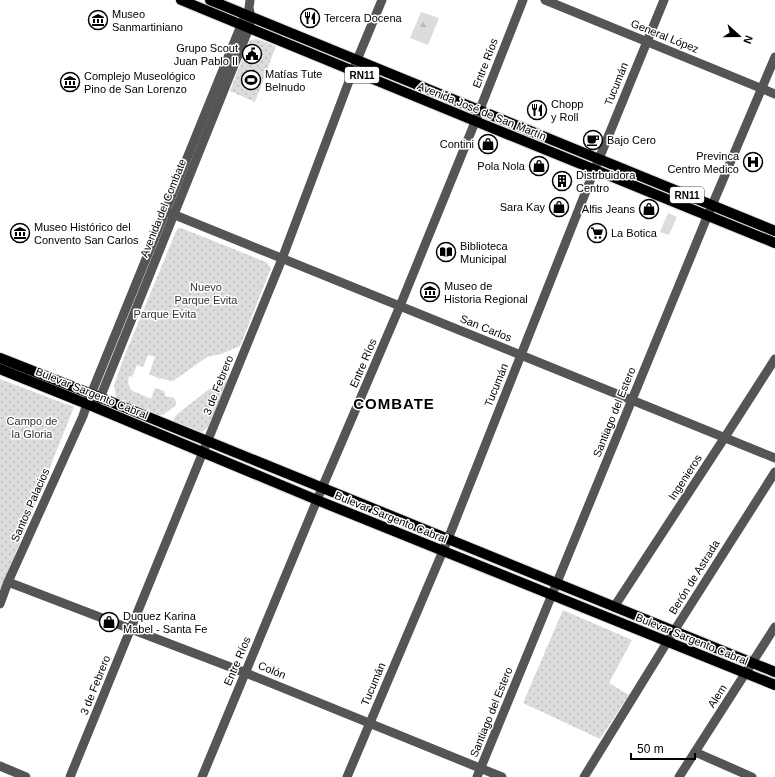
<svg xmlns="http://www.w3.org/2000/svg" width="775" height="777" font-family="Arial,sans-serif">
<defs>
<pattern id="forest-firs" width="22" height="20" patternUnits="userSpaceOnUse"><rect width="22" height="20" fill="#dcdcdc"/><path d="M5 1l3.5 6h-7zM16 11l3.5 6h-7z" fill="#bbb"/></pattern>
<pattern id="park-dots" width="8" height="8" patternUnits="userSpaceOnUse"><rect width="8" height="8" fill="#dcdcdc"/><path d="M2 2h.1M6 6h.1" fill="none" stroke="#bbb" stroke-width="1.8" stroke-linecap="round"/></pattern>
</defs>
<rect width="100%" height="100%" fill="#fff"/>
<!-- grass -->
<g fill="#dcdcdc">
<path d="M421,12L439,18L428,45L410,38Z"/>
<path d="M668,213L677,217L669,235L660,232Z"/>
</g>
<!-- forest -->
<path fill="url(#forest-firs)" d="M429,16L434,18L436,22L433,28L428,35H422V30L420,26L425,19Z"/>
<!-- park -->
<g fill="url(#park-dots)">
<path d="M257,39L276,46L255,102L230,91L250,40Z"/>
<path d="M181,228L266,262L271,268L240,346L221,354L207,357L173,381H170L161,378L160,379L149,374L155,357L148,355L143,367L137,365L132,377L129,376L128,383L131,390L151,399L155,388L164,391L166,397C172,396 177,398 176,405L163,415H157L116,398L114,385L124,357L177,229Z"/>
<path d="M225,378L227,379L228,381L208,427L202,432L175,422L173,420L176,415L222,379Z"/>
<path d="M0,379L74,407L0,592Z"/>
<path d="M563,610L632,640L609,683L629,695L600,739L523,703Z"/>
</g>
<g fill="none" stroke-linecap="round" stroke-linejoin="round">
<!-- major casing -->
<g stroke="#dbdbdb" stroke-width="12">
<g id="major">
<path d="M181,0L475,121L775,243"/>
<path d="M210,0L775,231"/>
<path d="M0,358L109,401L775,672"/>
<path d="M0,369L92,406L317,500L775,685"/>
</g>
</g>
<!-- minor -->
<g stroke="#555" stroke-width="9">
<path d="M545,0L775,94"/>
<path d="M165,211L775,458"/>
<path d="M95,403L100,398L249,28L251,17L249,8L250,0"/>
<path d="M8,582L246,673L502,777"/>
<path d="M0,604L8,582L83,416L87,404L244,18"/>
<path d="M614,607L725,437L775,359"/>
<path d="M695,752L752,777"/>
<path d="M0,766L26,777"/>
<path d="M70,777L282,259L357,60L382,0"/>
<path d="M202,777L322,488L400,306L473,127L523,0"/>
<path d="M347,777L448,539L592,176L664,0"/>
<path d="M477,777L705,222L775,57"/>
<path d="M584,777L674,631L775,472"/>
<path d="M679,777L775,627"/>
</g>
<!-- major -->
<use href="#major" stroke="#000" stroke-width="10"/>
</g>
<!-- icons -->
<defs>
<g id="restaurant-ring" transform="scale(1)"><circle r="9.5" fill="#fff" stroke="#000" stroke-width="1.5"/><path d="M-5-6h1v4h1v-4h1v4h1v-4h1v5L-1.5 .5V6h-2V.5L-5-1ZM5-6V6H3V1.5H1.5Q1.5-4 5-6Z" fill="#000"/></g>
<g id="museum-ring" transform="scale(1)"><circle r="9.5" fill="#fff" stroke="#000" stroke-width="1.5"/><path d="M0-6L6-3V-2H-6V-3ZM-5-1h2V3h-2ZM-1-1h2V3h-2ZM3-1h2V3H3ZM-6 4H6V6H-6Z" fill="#000"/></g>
<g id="civic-ring" transform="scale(1)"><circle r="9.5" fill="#fff" stroke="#000" stroke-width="1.5"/><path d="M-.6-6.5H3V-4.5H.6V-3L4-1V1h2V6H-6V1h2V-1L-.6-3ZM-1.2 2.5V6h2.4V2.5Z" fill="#000"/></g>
<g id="stadium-ring" transform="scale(1)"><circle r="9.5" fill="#fff" stroke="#000" stroke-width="1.5"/><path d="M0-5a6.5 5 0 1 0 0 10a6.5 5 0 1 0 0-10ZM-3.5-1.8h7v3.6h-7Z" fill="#000"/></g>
<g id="cafe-ring" transform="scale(1)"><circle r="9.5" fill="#fff" stroke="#000" stroke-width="1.5"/><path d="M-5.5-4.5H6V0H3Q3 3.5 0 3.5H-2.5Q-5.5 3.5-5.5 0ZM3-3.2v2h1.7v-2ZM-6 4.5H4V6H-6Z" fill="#000"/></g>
<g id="shop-ring" transform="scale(1)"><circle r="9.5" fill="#fff" stroke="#000" stroke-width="1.5"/><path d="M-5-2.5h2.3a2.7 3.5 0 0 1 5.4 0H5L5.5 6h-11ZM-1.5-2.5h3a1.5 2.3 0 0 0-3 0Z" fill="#000"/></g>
<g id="hospital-ring" transform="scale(1)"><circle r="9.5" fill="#fff" stroke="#000" stroke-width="1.5"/><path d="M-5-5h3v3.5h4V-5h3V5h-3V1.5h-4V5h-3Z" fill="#000"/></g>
<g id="building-ring" transform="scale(1)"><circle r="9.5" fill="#fff" stroke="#000" stroke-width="1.5"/><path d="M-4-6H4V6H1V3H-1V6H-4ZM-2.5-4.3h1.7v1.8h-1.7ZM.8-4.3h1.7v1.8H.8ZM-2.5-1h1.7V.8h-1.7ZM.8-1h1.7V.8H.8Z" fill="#000"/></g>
<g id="supermarket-ring" transform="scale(1)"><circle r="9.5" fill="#fff" stroke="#000" stroke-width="1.5"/><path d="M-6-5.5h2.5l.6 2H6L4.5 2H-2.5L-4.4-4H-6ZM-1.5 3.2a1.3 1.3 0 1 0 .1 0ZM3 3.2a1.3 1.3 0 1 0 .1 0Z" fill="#000"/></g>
<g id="library-ring" transform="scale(1)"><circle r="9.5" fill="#fff" stroke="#000" stroke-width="1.5"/><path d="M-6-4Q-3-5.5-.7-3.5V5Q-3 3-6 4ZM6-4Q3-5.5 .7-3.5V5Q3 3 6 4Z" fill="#000"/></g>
</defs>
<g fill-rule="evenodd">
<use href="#restaurant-ring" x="310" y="18"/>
<use href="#museum-ring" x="98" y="20"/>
<use href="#civic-ring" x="252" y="54"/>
<use href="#stadium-ring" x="251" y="80"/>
<use href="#museum-ring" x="70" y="82"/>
<use href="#restaurant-ring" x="537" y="110"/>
<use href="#cafe-ring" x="593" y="140"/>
<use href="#shop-ring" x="488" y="144"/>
<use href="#hospital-ring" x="753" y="162"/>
<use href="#shop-ring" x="539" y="166"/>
<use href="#building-ring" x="562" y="181"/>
<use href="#shop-ring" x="559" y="207"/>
<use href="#shop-ring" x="649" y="209"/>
<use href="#museum-ring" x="20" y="233"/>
<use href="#supermarket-ring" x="597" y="233"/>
<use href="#library-ring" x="446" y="252"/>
<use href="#museum-ring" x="430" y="292"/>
<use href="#shop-ring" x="109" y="622"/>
</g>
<g text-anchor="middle" stroke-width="3" stroke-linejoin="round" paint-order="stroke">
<!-- shield labels -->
<g fill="#fff" stroke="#4c4c4c" stroke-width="1">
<rect x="345" y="67" width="34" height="16" rx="3"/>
<rect x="670" y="187" width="34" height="16" rx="3"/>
</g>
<g font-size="10" font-weight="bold" fill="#000">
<text x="362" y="79">RN11</text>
<text x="687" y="199">RN11</text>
</g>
<!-- poi labels -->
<g font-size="11" fill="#000" stroke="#fff" text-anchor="start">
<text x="112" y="18">Museo<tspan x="112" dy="13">Sanmartiniano</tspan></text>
<text x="324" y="22">Tercera Docena</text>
<text x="238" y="52" text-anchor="end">Grupo Scout<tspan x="238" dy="13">Juan Pablo II</tspan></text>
<text x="265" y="78">Matías Tute<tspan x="265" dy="13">Belnudo</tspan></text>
<text x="84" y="80">Complejo Museológico<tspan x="84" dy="13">Pino de San Lorenzo</tspan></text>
<text x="551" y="108">Chopp<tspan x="551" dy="13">y Roll</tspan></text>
<text x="607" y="144">Bajo Cero</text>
<text x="474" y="148" text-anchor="end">Contini</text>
<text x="739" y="160" text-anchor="end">Previnca<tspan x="739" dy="13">Centro Medico</tspan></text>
<text x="525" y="170" text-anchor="end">Pola Nola</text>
<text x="576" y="179">Distrbuidora<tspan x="576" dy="13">Centro</tspan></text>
<text x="545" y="211" text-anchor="end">Sara Kay</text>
<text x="635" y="213" text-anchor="end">Alfis Jeans</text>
<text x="34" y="231">Museo Histórico del<tspan x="34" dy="13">Convento San Carlos</tspan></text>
<text x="611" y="237">La Botica</text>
<text x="460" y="250">Biblioteca<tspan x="460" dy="13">Municipal</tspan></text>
<text x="444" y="290">Museo de<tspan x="444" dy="13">Historia Regional</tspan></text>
<text x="123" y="620">Duquez Karina<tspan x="123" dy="13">Mabel - Santa Fe</tspan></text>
</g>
<!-- street labels -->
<g font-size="11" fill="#000" stroke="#fff">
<text transform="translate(665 36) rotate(22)" y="4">General López</text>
<text transform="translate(485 63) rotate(-69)" y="4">Entre Ríos</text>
<text transform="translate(616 84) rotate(-68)" y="4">Tucumán</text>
<text transform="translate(482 111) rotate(22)" y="4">Avenida José de San Martín</text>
<text transform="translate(163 208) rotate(-68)" y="4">Avenida del Combate</text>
<text transform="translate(486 328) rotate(22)" y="4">San Carlos</text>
<text transform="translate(363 363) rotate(-67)" y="4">Entre Ríos</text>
<text transform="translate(218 385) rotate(-68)" y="4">3 de Febrero</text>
<text transform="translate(496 385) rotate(-68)" y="4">Tucumán</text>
<text transform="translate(92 393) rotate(22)" y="4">Bulevar Sargento Cabral</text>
<text transform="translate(614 412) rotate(-68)" y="4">Santiago del Estero</text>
<text transform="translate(685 477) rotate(-57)" y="4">Ingenieros</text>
<text transform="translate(30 505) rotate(-66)" y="4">Santos Palacios</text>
<text transform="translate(391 517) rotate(22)" y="4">Bulevar Sargento Cabral</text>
<text transform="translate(694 577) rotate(-58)" y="4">Berón de Astrada</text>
<text transform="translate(692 639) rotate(22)" y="4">Bulevar Sargento Cabral</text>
<text transform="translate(237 661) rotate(-67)" y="4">Entre Ríos</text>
<text transform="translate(272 670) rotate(22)" y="4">Colón</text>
<text transform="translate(373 684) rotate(-67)" y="4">Tucumán</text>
<text transform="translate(95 685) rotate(-68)" y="4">3 de Febrero</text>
<text transform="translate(717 696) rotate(-57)" y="4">Alem</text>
<text transform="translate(491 712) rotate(-68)" y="4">Santiago del Estero</text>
</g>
<!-- park labels -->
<g font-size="11" fill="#333" stroke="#fff">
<text x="206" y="291">Nuevo<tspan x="206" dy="13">Parque Evita</tspan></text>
<text x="165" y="318">Parque Evita</text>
<text x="32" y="425">Campo de<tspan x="32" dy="13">la Gloria</tspan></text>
</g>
<!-- district labels -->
<g font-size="15" font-weight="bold" letter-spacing="1" fill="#000" stroke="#fff">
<text x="394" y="409">COMBATE</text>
</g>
</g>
<!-- north arrow -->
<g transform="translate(739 36) rotate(111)" stroke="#ffffff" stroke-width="3" paint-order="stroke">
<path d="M0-3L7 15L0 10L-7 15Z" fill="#000000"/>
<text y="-6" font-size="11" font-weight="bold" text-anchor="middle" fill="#000000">N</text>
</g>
<!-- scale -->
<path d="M631 753v6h64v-6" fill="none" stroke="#000000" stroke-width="2"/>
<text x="637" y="753" font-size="12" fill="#000000" stroke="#ffffff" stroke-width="3" paint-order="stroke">50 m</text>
</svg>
